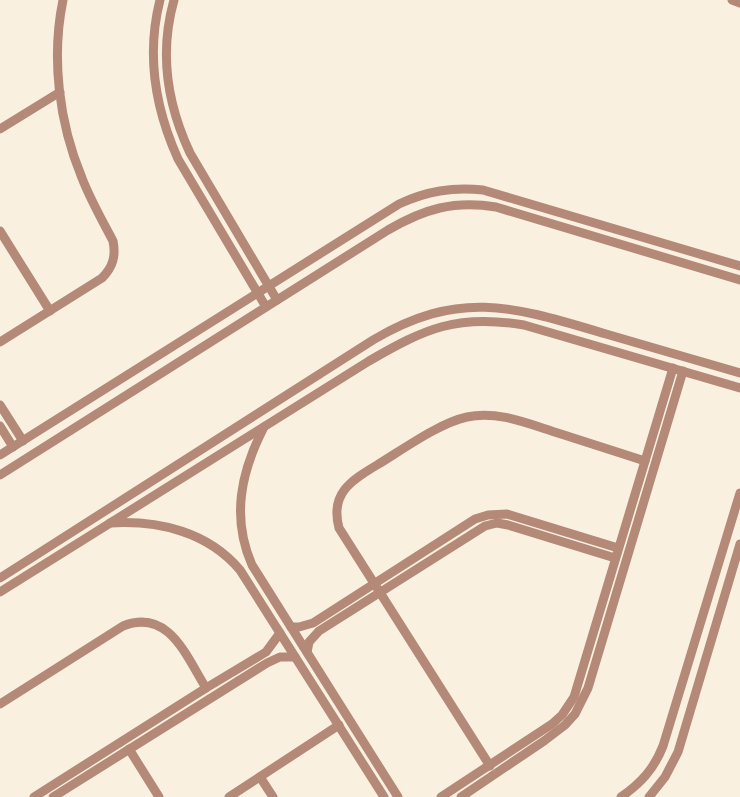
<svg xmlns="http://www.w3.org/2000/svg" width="740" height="797" font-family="Rubik,sans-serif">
<rect width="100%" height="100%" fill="#faf0e0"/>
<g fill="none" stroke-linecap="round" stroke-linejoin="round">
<!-- minor -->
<g stroke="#b58978" stroke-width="9">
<path d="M160,0C146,55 155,108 178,159L266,307"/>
<path d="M174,0C159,53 167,104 190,153L277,300"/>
<path d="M732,0L740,3"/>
<path d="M0,129L60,92"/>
<path d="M0,231L50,311"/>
<path d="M0,342L102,278C113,267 116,256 113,241C102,220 90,199 82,178C59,123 51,58 63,0"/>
<path d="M0,405L23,441"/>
<path d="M0,426L13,447"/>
<path d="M264,427C241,472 231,517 252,565L398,797"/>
<path d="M0,455L399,204C427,191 452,187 483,190L740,266"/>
<path d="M0,475L388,230C424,209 454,200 496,207L740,280"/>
<path d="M110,523C159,520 208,532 240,570L384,797"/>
<path d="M0,578L373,340C461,288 515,307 606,334C651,347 695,360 740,373"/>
<path d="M0,592L369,361C426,328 457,314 524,325L740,388"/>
<path d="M291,627H299L313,623L475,519L488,515L507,514L618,548"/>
<path d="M307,652L309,642L319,631L485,526L497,523L508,525L615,558"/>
<path d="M0,704L123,626C169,608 186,656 206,688"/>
<path d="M129,749L159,797"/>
<path d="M490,766L339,528C330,494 350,481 377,465C402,450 439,423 467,417C499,410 531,425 561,434C589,443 617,452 645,461"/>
<path d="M260,777L273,797"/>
<path d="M34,797L206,688L266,652L280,633"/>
<path d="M53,797L267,663L280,657H295"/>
<path d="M229,797L339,725"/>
<path d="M441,797L552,724L562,715L574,697L673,368"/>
<path d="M461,797L544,741L565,725L575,714L588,688L683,371"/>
<path d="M621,797C641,783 654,769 663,746L740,493"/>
<path d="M649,797L665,777L678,752L740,544"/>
</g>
</g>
</svg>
